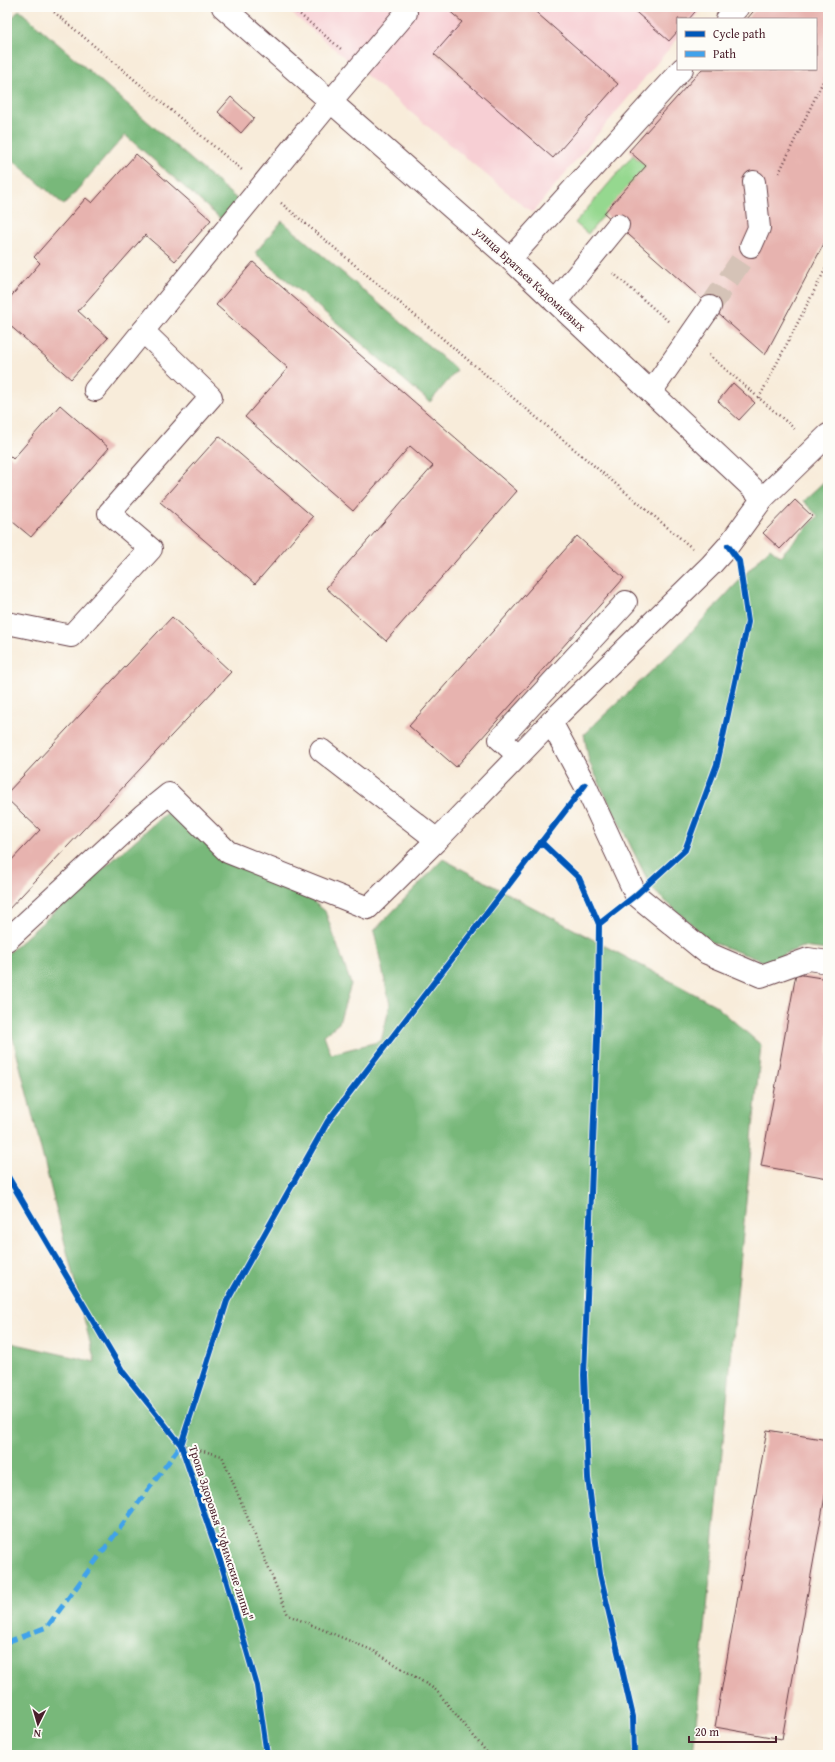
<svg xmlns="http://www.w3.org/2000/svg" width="835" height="1762" font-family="'Gentium Book Plus',serif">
<rect width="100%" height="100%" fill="#fdfcf7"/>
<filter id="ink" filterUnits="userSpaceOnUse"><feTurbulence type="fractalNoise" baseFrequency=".025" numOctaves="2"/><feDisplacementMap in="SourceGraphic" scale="8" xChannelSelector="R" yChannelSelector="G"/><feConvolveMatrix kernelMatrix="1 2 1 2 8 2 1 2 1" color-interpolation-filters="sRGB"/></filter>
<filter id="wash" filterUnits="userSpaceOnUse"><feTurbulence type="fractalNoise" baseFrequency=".012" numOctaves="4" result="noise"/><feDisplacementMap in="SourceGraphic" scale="16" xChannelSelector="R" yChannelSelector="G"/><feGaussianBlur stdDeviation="0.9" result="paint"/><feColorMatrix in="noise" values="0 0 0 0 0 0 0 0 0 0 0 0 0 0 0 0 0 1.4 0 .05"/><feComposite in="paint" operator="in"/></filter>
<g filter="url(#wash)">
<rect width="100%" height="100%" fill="#f8ecda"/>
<!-- built -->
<path fill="#f7cfd4" d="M284,7H704L694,19H678V38L532,213Z"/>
<!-- green -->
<path fill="#95d88f" stroke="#707c5d" d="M633,155L646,166L588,234L575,223Z"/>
<!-- forest -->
<g fill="#78b87a" stroke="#616c52">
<path d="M19,10L238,200L221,219L125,135L64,205L7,155V24Z"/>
<path d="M282,221L457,370L430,402L255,253Z"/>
<path d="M828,478V950L802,947L765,962L711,942L652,889L589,762L584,734L676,648L770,548L780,556L818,516L803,501Z"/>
<path d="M175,805L285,879L325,911L351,984L339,1023L324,1035L331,1054L381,1041L390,1005L374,931L443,859L715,1005L761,1045L693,1755H7V1342L95,1362L7,1015V954Z"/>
</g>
<g id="blocks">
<!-- building -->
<g fill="#e7b3af">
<path d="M445,7H530L618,84L553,158L434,54L462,22Z"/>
<path d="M630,7H699L689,19H678V31L669,41Z"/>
<path d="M757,7H828V236L765,355L604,213L646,166L629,151L702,69H816V19H747Z"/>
<path d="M231,97L254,118L241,133L218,112Z"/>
<path d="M136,154L211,220L175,261L145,235L78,311L108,338L71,379L7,323V301L40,263L34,257L86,198L92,203Z"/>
<path d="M253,262L517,491L386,641L326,588L433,466L410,446L353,511L245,417L288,368L216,305Z"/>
<path d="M733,383L755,403L739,420L718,401Z"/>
<path d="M60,405L109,448L31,537L7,517V453L13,459Z"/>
<path d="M219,436L313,517L255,584L160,502Z"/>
<path d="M795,500L812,516L780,549L763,533Z"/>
<path d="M577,536L624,578L456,767L409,726Z"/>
<path d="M172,617L231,672L7,911V865L40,830L7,799V793Z"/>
<path d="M796,974L828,979V1116L826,1129H828V1178L761,1166Z"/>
<path d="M767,1430L828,1440V1479L782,1739L715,1727Z"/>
</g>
</g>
</g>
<g filter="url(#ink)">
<use href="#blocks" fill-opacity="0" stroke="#643e45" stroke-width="1"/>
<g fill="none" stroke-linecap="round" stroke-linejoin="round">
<!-- minor-tunnel -->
<path stroke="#d5c3b7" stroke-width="22" stroke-dasharray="22 11" stroke-linecap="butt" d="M710,307L751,246"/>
<!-- minor casing -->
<g stroke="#643e45" stroke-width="24">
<g id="minor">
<path d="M223,7L510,259L763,498L828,435"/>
<path d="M727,19L738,7"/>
<path d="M751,246L759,228L754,182"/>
<path d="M510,259L682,69"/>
<path d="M555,302L618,225"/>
<path d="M95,390L143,331"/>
<path d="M651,392L710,307"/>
<path d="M7,623L71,636L151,549L109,513L211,397L143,331L331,101L406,13"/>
<path d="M551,722L585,785L636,895L707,953L761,976L808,959L828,962"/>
<path d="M321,750L437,840"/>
<path d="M518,755L500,739L626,602"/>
<path d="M7,940L143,815L169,794L228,852L368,908L437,840L551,722L711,565L728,546L763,498"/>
</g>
</g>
<!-- path -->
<g stroke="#643e45" stroke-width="2.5" stroke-dasharray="1 3" stroke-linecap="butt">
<path d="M48,7L242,170"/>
<path d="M291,7L341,49"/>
<path d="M431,9L443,7"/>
<path d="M779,173L828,71"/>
<path d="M281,203L692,548"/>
<path d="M613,273L668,321"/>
<path d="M709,355L796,430"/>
<path d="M759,398L828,264"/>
<path d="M181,1445L222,1456L288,1615L374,1651L436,1690L489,1755"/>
</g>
<!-- minor -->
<use href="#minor" stroke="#fff" stroke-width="22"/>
<!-- quiet -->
<path stroke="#40a2eb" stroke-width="5" stroke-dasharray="10 5" stroke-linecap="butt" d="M7,1642L47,1627L181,1445"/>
<!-- cycleway casing -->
<g stroke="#fdfcf7" stroke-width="8">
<g id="cycleway">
<path d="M541,842L579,878L599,924L598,1013L584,1375L588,1478L600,1574L633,1717L634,1755"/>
<path d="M599,924L636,895L685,850L717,764L748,622L739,561L728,546"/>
<path d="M7,1175L123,1372L181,1445L223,1569L257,1686L267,1755"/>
<path d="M181,1445L227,1301L328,1121L585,785"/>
</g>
</g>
<!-- cycleway -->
<use href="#cycleway" stroke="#0057b8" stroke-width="6"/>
</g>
</g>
<g text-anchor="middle" stroke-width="4" stroke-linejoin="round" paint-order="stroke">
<!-- street labels -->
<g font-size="12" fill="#4a1f2b" stroke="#fdfcf7">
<text transform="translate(530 279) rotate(43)" y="4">улица Братьев Кадомцевых</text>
<text transform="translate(221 1533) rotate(72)" y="4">Тропа Здоровья "Уфимские липы"</text>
</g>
</g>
<!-- margin -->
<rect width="835" height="1762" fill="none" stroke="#fdfcf7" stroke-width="24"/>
<!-- legend -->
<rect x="677" y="18" width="140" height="52" fill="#fdfcf7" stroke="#b5a4a5"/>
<rect x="685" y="31" width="20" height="6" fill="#0057b8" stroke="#b5a4a5"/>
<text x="713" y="38" font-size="12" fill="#4a1f2b">Cycle path</text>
<rect x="685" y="51" width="20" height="6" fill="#40a2eb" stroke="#b5a4a5"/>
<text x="713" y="58" font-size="12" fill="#4a1f2b">Path</text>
<!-- north arrow -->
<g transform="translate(38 1724) rotate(185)" stroke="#fdfcf7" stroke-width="3" paint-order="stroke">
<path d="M0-3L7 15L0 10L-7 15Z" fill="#4a1f2b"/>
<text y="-6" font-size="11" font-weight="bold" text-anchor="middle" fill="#4a1f2b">N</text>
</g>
<!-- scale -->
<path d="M689 1736v6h87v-6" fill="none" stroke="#4a1f2b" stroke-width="2"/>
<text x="695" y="1736" font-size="12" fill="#4a1f2b" stroke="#fdfcf7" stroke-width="3" paint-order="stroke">20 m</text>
</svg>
